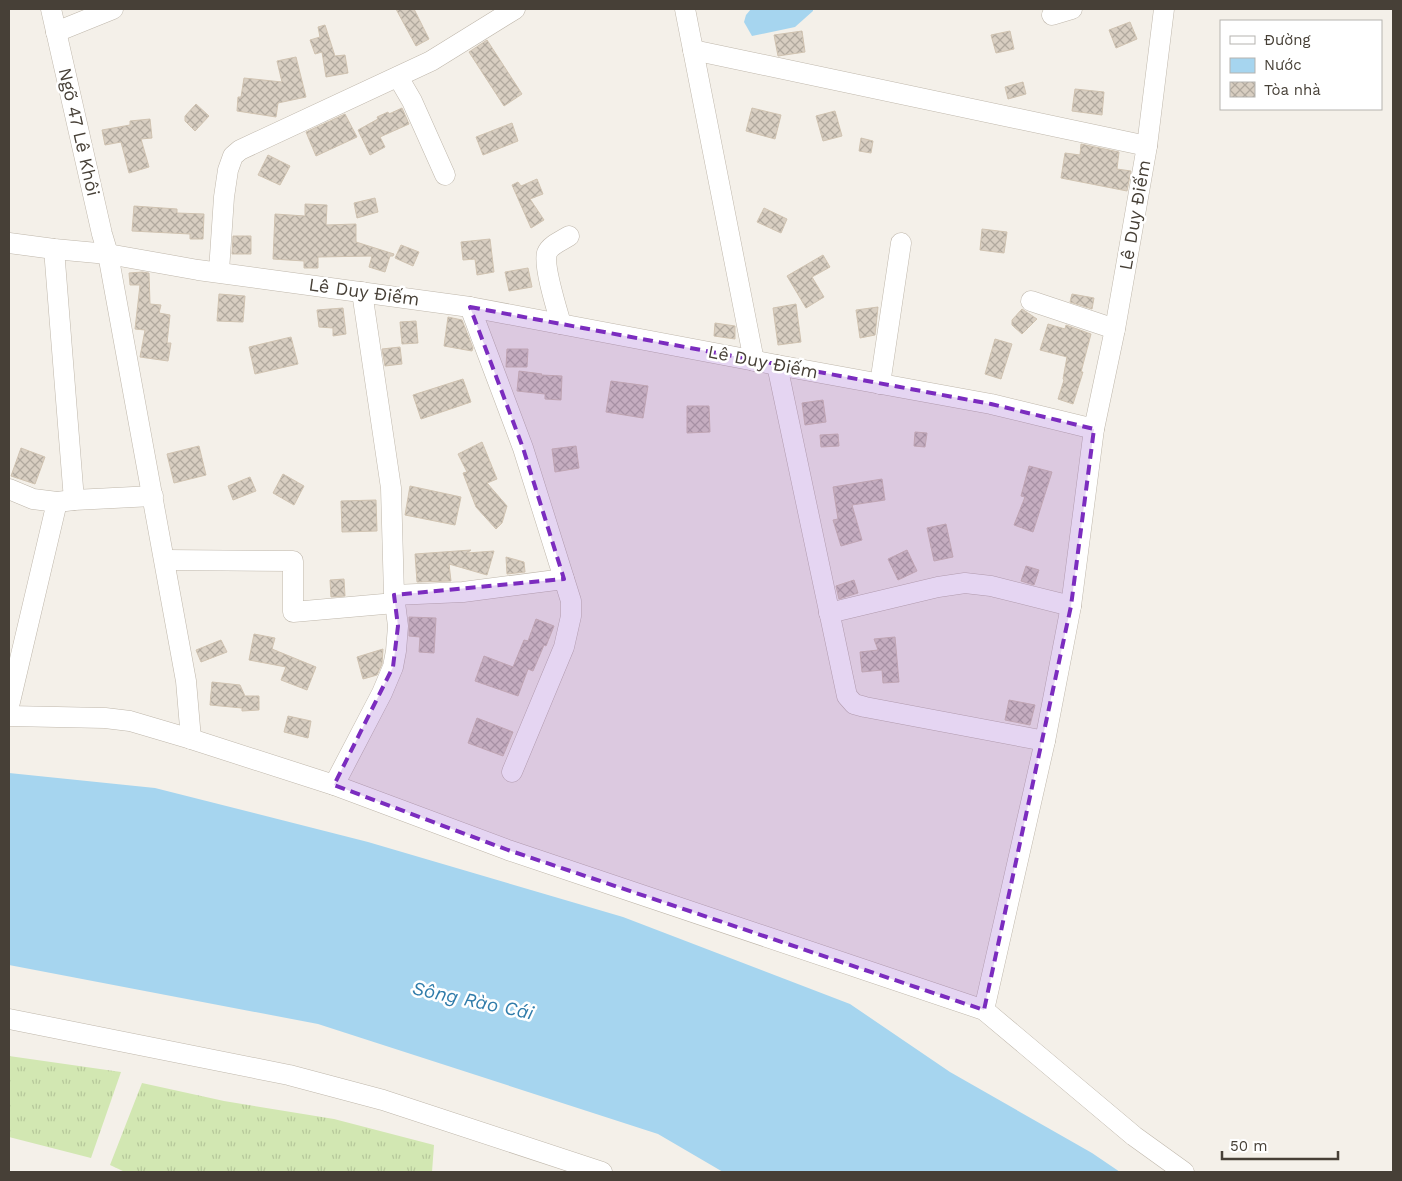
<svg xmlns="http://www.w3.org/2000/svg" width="1402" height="1181" font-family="'Work Sans',sans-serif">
<defs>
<pattern id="grass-tufts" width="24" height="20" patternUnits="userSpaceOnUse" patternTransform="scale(1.25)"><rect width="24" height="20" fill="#d2e7b2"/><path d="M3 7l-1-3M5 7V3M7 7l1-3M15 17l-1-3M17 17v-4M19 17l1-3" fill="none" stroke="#b6c79a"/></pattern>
<pattern id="building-cross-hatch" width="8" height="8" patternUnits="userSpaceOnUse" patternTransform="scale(1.25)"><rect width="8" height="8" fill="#d8cec1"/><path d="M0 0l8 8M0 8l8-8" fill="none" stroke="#b1a99e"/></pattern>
</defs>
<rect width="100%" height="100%" fill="#f4f0e9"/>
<!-- grass -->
<g fill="url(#grass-tufts)">
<path d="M9,1056L121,1072L91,1158L9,1137Z"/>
<path d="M142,1083L224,1101L334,1119L434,1145L432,1172H125L110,1165Z"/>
</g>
<!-- water -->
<g fill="#a6d5ef">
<path d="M751,9H813V11L795,27L752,36L744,22L746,15Z"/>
<path d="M9,773L155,788L368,842L623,917L850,1004L950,1072L1092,1153L1120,1172H723L658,1134L318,1024L9,965Z"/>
</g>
<!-- building -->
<g fill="url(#building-cross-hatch)" stroke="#d0c3b1">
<path d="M396,9H414L429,39L416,46Z"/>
<path d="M1130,22L1137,39L1116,48L1109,30Z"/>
<path d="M325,25L335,56L345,55L348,73L326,77L322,52L315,54L310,40L320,37L318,27Z"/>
<path d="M802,31L805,52L778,56L774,35Z"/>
<path d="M1010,31L1014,49L996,53L991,35Z"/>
<path d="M487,40L522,94L504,106L469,52Z"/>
<path d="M296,57L306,97L278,103L276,117L237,111L238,97H241L244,78L282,82L277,61Z"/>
<path d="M1023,82L1026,94L1008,99L1005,87Z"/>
<path d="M1075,89L1104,92L1102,115L1072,111Z"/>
<path d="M196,104L209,116L195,131L185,121V116Z"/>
<path d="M402,108L409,124L380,137L385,147L370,155L358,130L378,119L377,117L388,112L389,114Z"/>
<path d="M752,108L781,115L775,139L746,131Z"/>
<path d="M835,111L842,136L823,141L816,116Z"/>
<path d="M345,114L357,137L316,156L306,132Z"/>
<path d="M150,119L152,138L141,139L149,167L129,173L121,142L105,145L102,130L130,125V121Z"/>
<path d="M512,123L518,141L483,155L476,137Z"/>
<path d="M861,138L873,141L871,153L859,151Z"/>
<path d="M1081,144L1119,152L1117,169L1131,171L1127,191L1061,178L1065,153L1080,155Z"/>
<path d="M268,155L290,166L280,185L258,175Z"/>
<path d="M537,179L543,194L530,199L544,220L531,228L512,185L518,182L521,186Z"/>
<path d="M375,198L378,212L357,218L354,203Z"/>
<path d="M305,204L327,205L326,225L356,224V242L394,254L393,256H390L385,272L369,267L372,256L318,257V268H304V261L273,259L275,214L305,216Z"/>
<path d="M134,206L177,209V213L204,214L203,239H190V234L132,231Z"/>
<path d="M764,208L787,219L781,233L757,222Z"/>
<path d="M982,229L1007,232L1004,253L980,250Z"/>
<path d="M233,236H251V254H232Z"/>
<path d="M490,239L494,272L477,275L475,259L463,260L461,242Z"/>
<path d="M401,245L419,252L413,266L395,258Z"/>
<path d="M823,255L830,267L812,277L824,297L806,308L787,276Z"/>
<path d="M528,268L532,287L509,291L505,272Z"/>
<path d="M142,272L149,273L150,304L161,305L159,313L170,315L167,343H171L168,361L140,357L145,330L135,329L140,285H130L129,273Z"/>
<path d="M219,294L245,296L243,322L217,321Z"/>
<path d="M1072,294L1094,298L1092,309L1070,302Z"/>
<path d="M796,304L801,342L778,345L773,308Z"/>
<path d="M878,307L875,335L860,338L856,310Z"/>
<path d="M343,308L346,334L333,336V328L319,327L317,310Z"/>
<path d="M1022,309L1037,319L1022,334L1012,325V320Z"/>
<path d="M448,317L462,320L473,348L472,351L444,346Z"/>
<path d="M416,321L418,343L402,344L400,322Z"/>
<path d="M715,323L735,326V339L714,336Z"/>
<path d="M1048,324L1065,329L1066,325L1091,334L1081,372H1083L1073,404L1058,399L1064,380L1063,379L1067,357L1040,350Z"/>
<path d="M291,337L298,364L255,374L249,347Z"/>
<path d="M995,339L1012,344L1001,379L985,374Z"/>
<path d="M400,347L402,364L385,366L382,349Z"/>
<path d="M507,349H528L527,367H506Z"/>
<path d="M519,371L542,374L541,375L562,376L561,400L545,399V394L517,391Z"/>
<path d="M463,379L471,402L421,419L413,395Z"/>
<path d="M611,381L648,386L643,418L606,412Z"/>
<path d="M823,400L826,422L805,425L802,403Z"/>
<path d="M687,406H709L710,432L687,433Z"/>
<path d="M915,432L927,433L925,447L914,446Z"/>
<path d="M838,434L839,446L821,447L820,435Z"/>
<path d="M482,442L497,479L487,483L507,506L502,523L496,529L476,507L463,473L467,472L458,454Z"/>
<path d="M199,446L206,475L174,483L167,454Z"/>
<path d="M576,446L579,468L555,472L552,449Z"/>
<path d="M21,448L45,457L35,484L11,476Z"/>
<path d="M1029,466L1052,472L1033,532L1014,525L1025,497L1021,496Z"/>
<path d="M283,474L304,486L294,505L273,493Z"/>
<path d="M250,477L256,491L233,500L228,486Z"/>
<path d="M882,479L885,500L852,505L862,540L841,546L833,520L838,519L833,487Z"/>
<path d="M410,486L461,497L455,525L405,515Z"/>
<path d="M376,500L377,531L342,532L341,501Z"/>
<path d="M946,524L953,557L934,561L927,528Z"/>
<path d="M471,550L467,553L494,551L487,575L449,564L451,581L417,582L415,554Z"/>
<path d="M907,550L917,571L898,580L888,559Z"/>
<path d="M506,557L524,562L525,572L507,574Z"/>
<path d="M1026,566L1039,570L1034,585L1021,581Z"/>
<path d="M344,579L345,596L331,597L330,580Z"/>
<path d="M854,580L858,593L839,599L836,586Z"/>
<path d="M409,617L436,618L434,653L419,652L420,637L409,636Z"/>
<path d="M536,619L554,626L546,646L544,645L533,671L528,669L518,696L475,681L484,656L513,667L524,640L528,641Z"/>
<path d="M254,634L275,638L272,649L316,667L307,690L281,680L286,667L249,660Z"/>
<path d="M895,637L899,682L883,683L882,670L862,672L860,652L878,650L874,639Z"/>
<path d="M221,640L227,652L201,662L196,650Z"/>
<path d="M383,649L382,664L377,675L363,679L357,657Z"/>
<path d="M212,682L240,685L245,696H259V710L242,711V708L210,705Z"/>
<path d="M1009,700L1035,705L1030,725L1005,720Z"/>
<path d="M288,716L311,721L308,738L284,732Z"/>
<path d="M477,718L513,732L503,756L468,743Z"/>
</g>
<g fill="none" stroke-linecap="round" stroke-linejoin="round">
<!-- minor casing -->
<g stroke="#bfb7ab" stroke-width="21">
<g id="minor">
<path d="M51,9L102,234L108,254L186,681L191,739"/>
<path d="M685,9L754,361"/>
<path d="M1052,15L1072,9"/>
<path d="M56,32L113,9"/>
<path d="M693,50L1147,146"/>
<path d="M398,77L412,101L445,175"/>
<path d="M9,243L54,249L108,254L198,270L470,307L777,365L991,404L1094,429L1115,329L1147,146L1164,9"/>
<path d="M54,249L74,500"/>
<path d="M219,271L224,197L228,170L233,156L240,150L431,61L515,9"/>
<path d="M1031,301L1115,329"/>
<path d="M470,307L523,448L571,601V616L564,647L512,772"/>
<path d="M561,324C557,310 543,265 547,253C550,245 563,240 569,236"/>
<path d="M777,365L847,696L854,704L865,707L1045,741"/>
<path d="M880,384L901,243"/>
<path d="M9,489L33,499L57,502L74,500L153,496"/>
<path d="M165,560L293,561V612L395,603"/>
<path d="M394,595L463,592L564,579"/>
<path d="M829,613L938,587L965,583L991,586L1071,606"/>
<path d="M9,706L57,502"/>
<path d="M9,716L105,718L130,721L191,739L334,785L508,850L984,1010L1134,1136L1184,1172"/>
<path d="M334,785L382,693L393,667L396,651L398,626L394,595L391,488L362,292"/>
<path d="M984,1010L1045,741L1071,606L1094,429"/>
<path d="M9,1019L289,1075L383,1100L602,1172"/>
</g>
</g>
<!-- minor -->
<use href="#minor" stroke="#fff" stroke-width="20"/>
</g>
<!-- marked area -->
<path fill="#7b2cbf" fill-opacity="0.2" stroke="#7b2cbf" stroke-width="4" stroke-dasharray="10 6" stroke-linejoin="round" d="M470,307L991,404L1094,429L1071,606L984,1010L508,850L334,785L393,667L398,626L394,595L564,579L523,448Z"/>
<g text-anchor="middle" stroke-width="5" stroke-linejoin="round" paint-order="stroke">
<!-- street labels -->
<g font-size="18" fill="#474037" stroke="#fff">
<text transform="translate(79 132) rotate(77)" y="6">Ngõ 47 Lê Khôi</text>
<text transform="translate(1135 215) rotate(-80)" y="6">Lê Duy Điếm</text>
<text transform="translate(364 292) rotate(8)" y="6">Lê Duy Điếm</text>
<text transform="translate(763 362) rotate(11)" y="6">Lê Duy Điếm</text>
</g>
<!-- water labels -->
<g font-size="19" font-style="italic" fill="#307caa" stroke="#fff">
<text transform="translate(473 1000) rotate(12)" y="7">Sông Rào Cái</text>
</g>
</g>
<!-- border -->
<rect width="1402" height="1181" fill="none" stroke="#474037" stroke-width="20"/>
<!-- legend -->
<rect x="1220" y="20" width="162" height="90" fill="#ffffff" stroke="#b5b3af"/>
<rect x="1230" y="36" width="25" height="8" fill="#ffffff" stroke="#b5b3af"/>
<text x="1264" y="45" font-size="15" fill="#474037">Đường</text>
<rect x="1230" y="58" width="25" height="15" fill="#a6d5ef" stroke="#b5b3af"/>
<text x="1264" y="70" font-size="15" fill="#474037">Nước</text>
<rect x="1230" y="82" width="25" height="15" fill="url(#building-cross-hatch)" stroke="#b5b3af"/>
<text x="1264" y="95" font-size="15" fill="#474037">Tòa nhà</text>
<!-- scale -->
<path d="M1222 1151v8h116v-8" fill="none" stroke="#474037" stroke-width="2.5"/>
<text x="1230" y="1151" font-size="15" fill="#474037" stroke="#ffffff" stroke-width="4" paint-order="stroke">50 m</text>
</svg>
